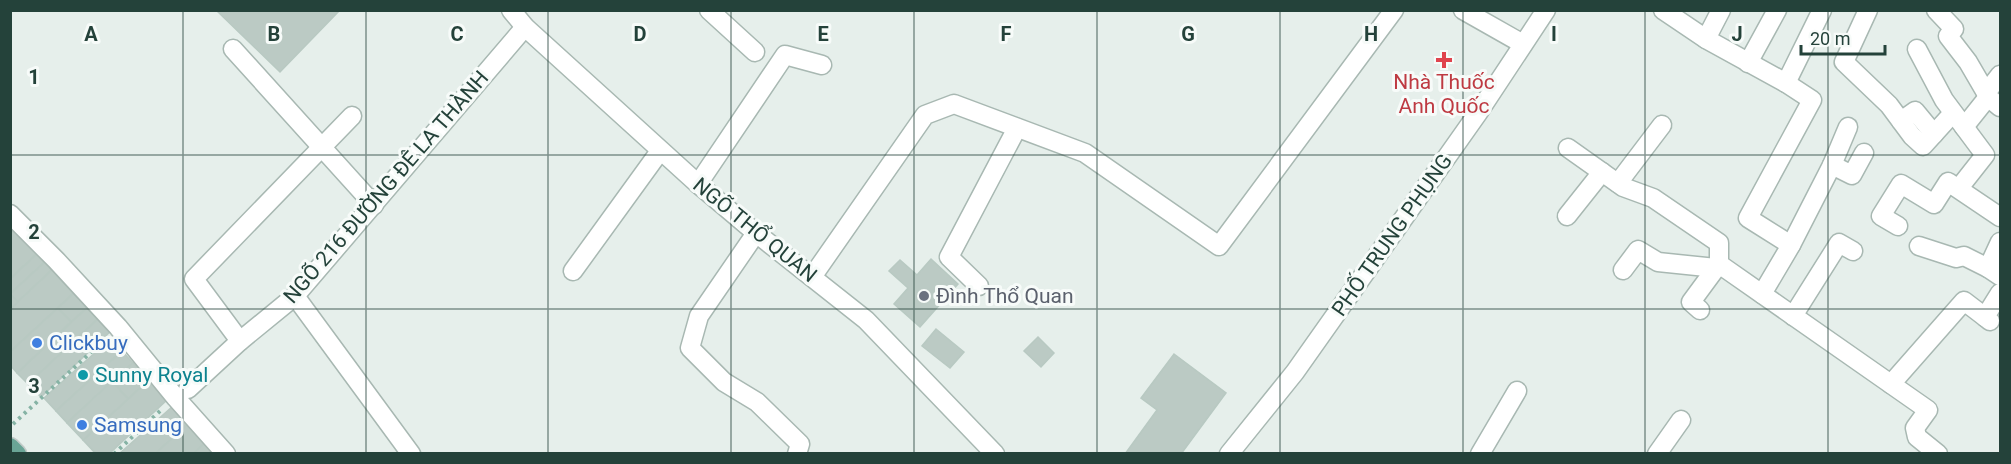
<svg xmlns="http://www.w3.org/2000/svg" width="2011" height="464" font-family="Roboto,sans-serif">
<rect width="100%" height="100%" fill="#e6efeb"/>
<!-- building -->
<g fill="#bbcac4" stroke="#b8c9c2" stroke-width="1.5">
<path d="M216,10H340L280,72Z"/>
<path d="M16,228L39,252L10,279V234Z"/>
<path d="M39,252L47,260L10,294V279Z"/>
<path d="M931,259L958,284L920,327L894,304L908,288L889,271L900,260L917,275Z"/>
<path d="M47,260L54,268L18,302L10,294Z"/>
<path d="M54,268L76,291L10,352V309Z"/>
<path d="M76,291L90,305L71,322L58,308Z"/>
<path d="M10,294L18,302L10,309Z"/>
<path d="M90,305L100,317L28,384L17,373Z"/>
<path d="M58,308L71,322L17,373L10,365V352Z"/>
<path d="M100,317L112,330L41,397L28,384Z"/>
<path d="M936,329L964,352L950,368L922,346Z"/>
<path d="M115,335L126,347L56,411L44,398Z"/>
<path d="M1038,337L1054,353L1041,367L1024,351Z"/>
<path d="M122,351L133,363L67,423L56,411Z"/>
<path d="M1174,354L1226,393L1181,454H1125L1157,410L1141,398Z"/>
<path d="M133,363L149,380L128,399L112,381Z"/>
<path d="M149,380L167,400L109,454H96L83,440Z"/>
<path d="M112,381L128,399L83,440L67,423Z"/>
<path d="M173,406L189,423L155,454H119Z"/>
<path d="M189,423L206,442L193,454H155Z"/>
<path d="M206,442L216,454H193Z"/>
</g>
<g fill="none" stroke-linecap="round" stroke-linejoin="round">
<!-- minor casing -->
<g stroke="#a8b8b2" stroke-width="21">
<g id="minor">
<path d="M511,10L525,27L698,184L756,233L866,320L995,454"/>
<path d="M709,10L755,52"/>
<path d="M1463,10L1523,44"/>
<path d="M1663,10L1706,39L1786,83L1812,100L1748,218L1791,245L1762,294"/>
<path d="M1868,10L1844,62L1889,105L1912,136L1923,146L1953,113"/>
<path d="M1936,10L1954,29L1948,36L1968,62L1989,98L2000,107"/>
<path d="M1706,39L1721,10"/>
<path d="M233,49L374,205"/>
<path d="M1917,49L1944,100L1985,155L1959,188"/>
<path d="M1748,63L1777,10"/>
<path d="M1786,83L1822,10"/>
<path d="M1986,93L2000,75"/>
<path d="M1901,121L1915,111L1934,134"/>
<path d="M1964,127L1988,97"/>
<path d="M1568,148L1623,187L1653,198L1719,243V264L1928,410L1915,428L1917,437L1938,454"/>
<path d="M1832,165L1848,127"/>
<path d="M1618,183L1662,125"/>
<path d="M698,184L785,55L822,65"/>
<path d="M10,214L56,260L118,327L176,398L226,454"/>
<path d="M1567,216L1602,172"/>
<path d="M1898,226L1881,216L1901,184L1934,204L1948,182L2000,217"/>
<path d="M756,233L699,316L690,348L724,382L757,402L800,444L797,454"/>
<path d="M2000,242L1988,268L2000,276"/>
<path d="M1791,245L1832,165L1852,175L1864,153"/>
<path d="M1919,246L1956,258L1964,256L1988,268"/>
<path d="M1623,270L1638,250L1658,262L1716,268"/>
<path d="M573,271L660,151"/>
<path d="M812,277L925,115L954,104L1085,153L1219,246L1394,10"/>
<path d="M979,286L949,257L1017,128"/>
<path d="M295,296L411,454"/>
<path d="M1700,310L1691,302L1719,264"/>
<path d="M1793,316L1839,243L1853,251"/>
<path d="M1990,321L1985,317L2000,293"/>
<path d="M240,341L194,279L352,116"/>
<path d="M1891,384L1964,301L1985,317"/>
<path d="M188,389L240,341L295,296L525,27"/>
<path d="M1229,454L1295,372L1478,113L1546,10"/>
<path d="M1480,454L1517,391"/>
<path d="M1657,454L1681,420"/>
</g>
</g>
<!-- major casing -->
<g stroke="#c2cac8" stroke-width="21">
<path id="major" d="M10,447L17,454"/>
</g>
<!-- path -->
<g stroke="#86b3a5" stroke-width="4" stroke-dasharray="3 4.5" stroke-linecap="butt">
<path d="M13,424L102,342"/>
<path d="M114,454L160,411"/>
</g>
<!-- minor -->
<use href="#minor" stroke="#fff" stroke-width="18"/>
<!-- major -->
<use href="#major" stroke="#6aa596" stroke-width="18"/>
</g>
<!-- grid -->
<path fill="none" stroke="#24423a" stroke-width="1.5" stroke-opacity="0.55" d="M183,10V454M366,10V454M548,10V454M731,10V454M914,10V454M1097,10V454M1280,10V454M1463,10V454M1645,10V454M1828,10V454M10,155H2000M10,309H2000"/>
<!-- markers -->
<path fill="#e0444e" stroke="#f7fbf9" stroke-width="2" d="M1441 51h6v6h6v6h-6v6h-6v-6h-6v-6h6z"/>
<circle fill="#6b7280" stroke="#f7fbf9" stroke-width="2" cx="924" cy="296" r="6"/>
<g fill="#3f7fe0" stroke="#f7fbf9" stroke-width="2">
<circle cx="37" cy="343" r="6"/>
<circle cx="82" cy="425" r="6"/>
</g>
<circle fill="#0f9aa8" stroke="#f7fbf9" stroke-width="2" cx="83" cy="375" r="6"/>
<g text-anchor="middle" stroke-width="6" stroke-linejoin="round" paint-order="stroke">
<!-- health labels -->
<g font-size="21" fill="#be3a42" stroke="#f7fbf9">
<text x="1444" y="89">Nhà Thuốc<tspan x="1444" dy="24">Anh Quốc</tspan></text>
</g>
<!-- street labels -->
<g font-size="21" fill="#24423a" stroke="#f7fbf9">
<text transform="translate(386 187) rotate(-49)" y="7">NGÕ 216 ĐƯỜNG ĐÊ LA THÀNH</text>
<text transform="translate(755 230) rotate(39)" y="7">NGÕ THỔ QUAN</text>
<text transform="translate(1392 235) rotate(-55)" y="7">PHỐ TRUNG PHỤNG</text>
</g>
<!-- worship labels -->
<g font-size="21" fill="#5b616d" stroke="#f7fbf9" text-anchor="start">
<text x="936" y="303">Đình Thổ Quan</text>
</g>
<!-- shop labels -->
<g font-size="21" fill="#366cbe" stroke="#f7fbf9" text-anchor="start">
<text x="49" y="350">Clickbuy</text>
<text x="94" y="432">Samsung</text>
</g>
<!-- culture labels -->
<g font-size="21" fill="#0d838f" stroke="#f7fbf9" text-anchor="start">
<text x="95" y="382">Sunny Royal</text>
</g>
</g>
<g font-size="20" text-anchor="middle" font-weight="bold" fill="#24423a" stroke="#f7fbf9" stroke-width="6" stroke-linejoin="round" paint-order="stroke">
<text x="91" y="41">A</text>
<text x="274" y="41">B</text>
<text x="457" y="41">C</text>
<text x="640" y="41">D</text>
<text x="823" y="41">E</text>
<text x="1006" y="41">F</text>
<text x="1188" y="41">G</text>
<text x="1371" y="41">H</text>
<text x="1554" y="41">I</text>
<text x="1737" y="41">J</text>
<text x="34" y="84">1</text>
<text x="34" y="239">2</text>
<text x="34" y="393">3</text>
</g>
<!-- border -->
<rect width="2011" height="464" fill="none" stroke="#24423a" stroke-width="24"/>
<!-- scale -->
<path d="M1801 45v9h84v-9" fill="none" stroke="#24423a" stroke-width="3"/>
<text x="1810" y="45" font-size="18" fill="#24423a" stroke="#f7fbf9" stroke-width="4.5" paint-order="stroke">20 m</text>
</svg>
